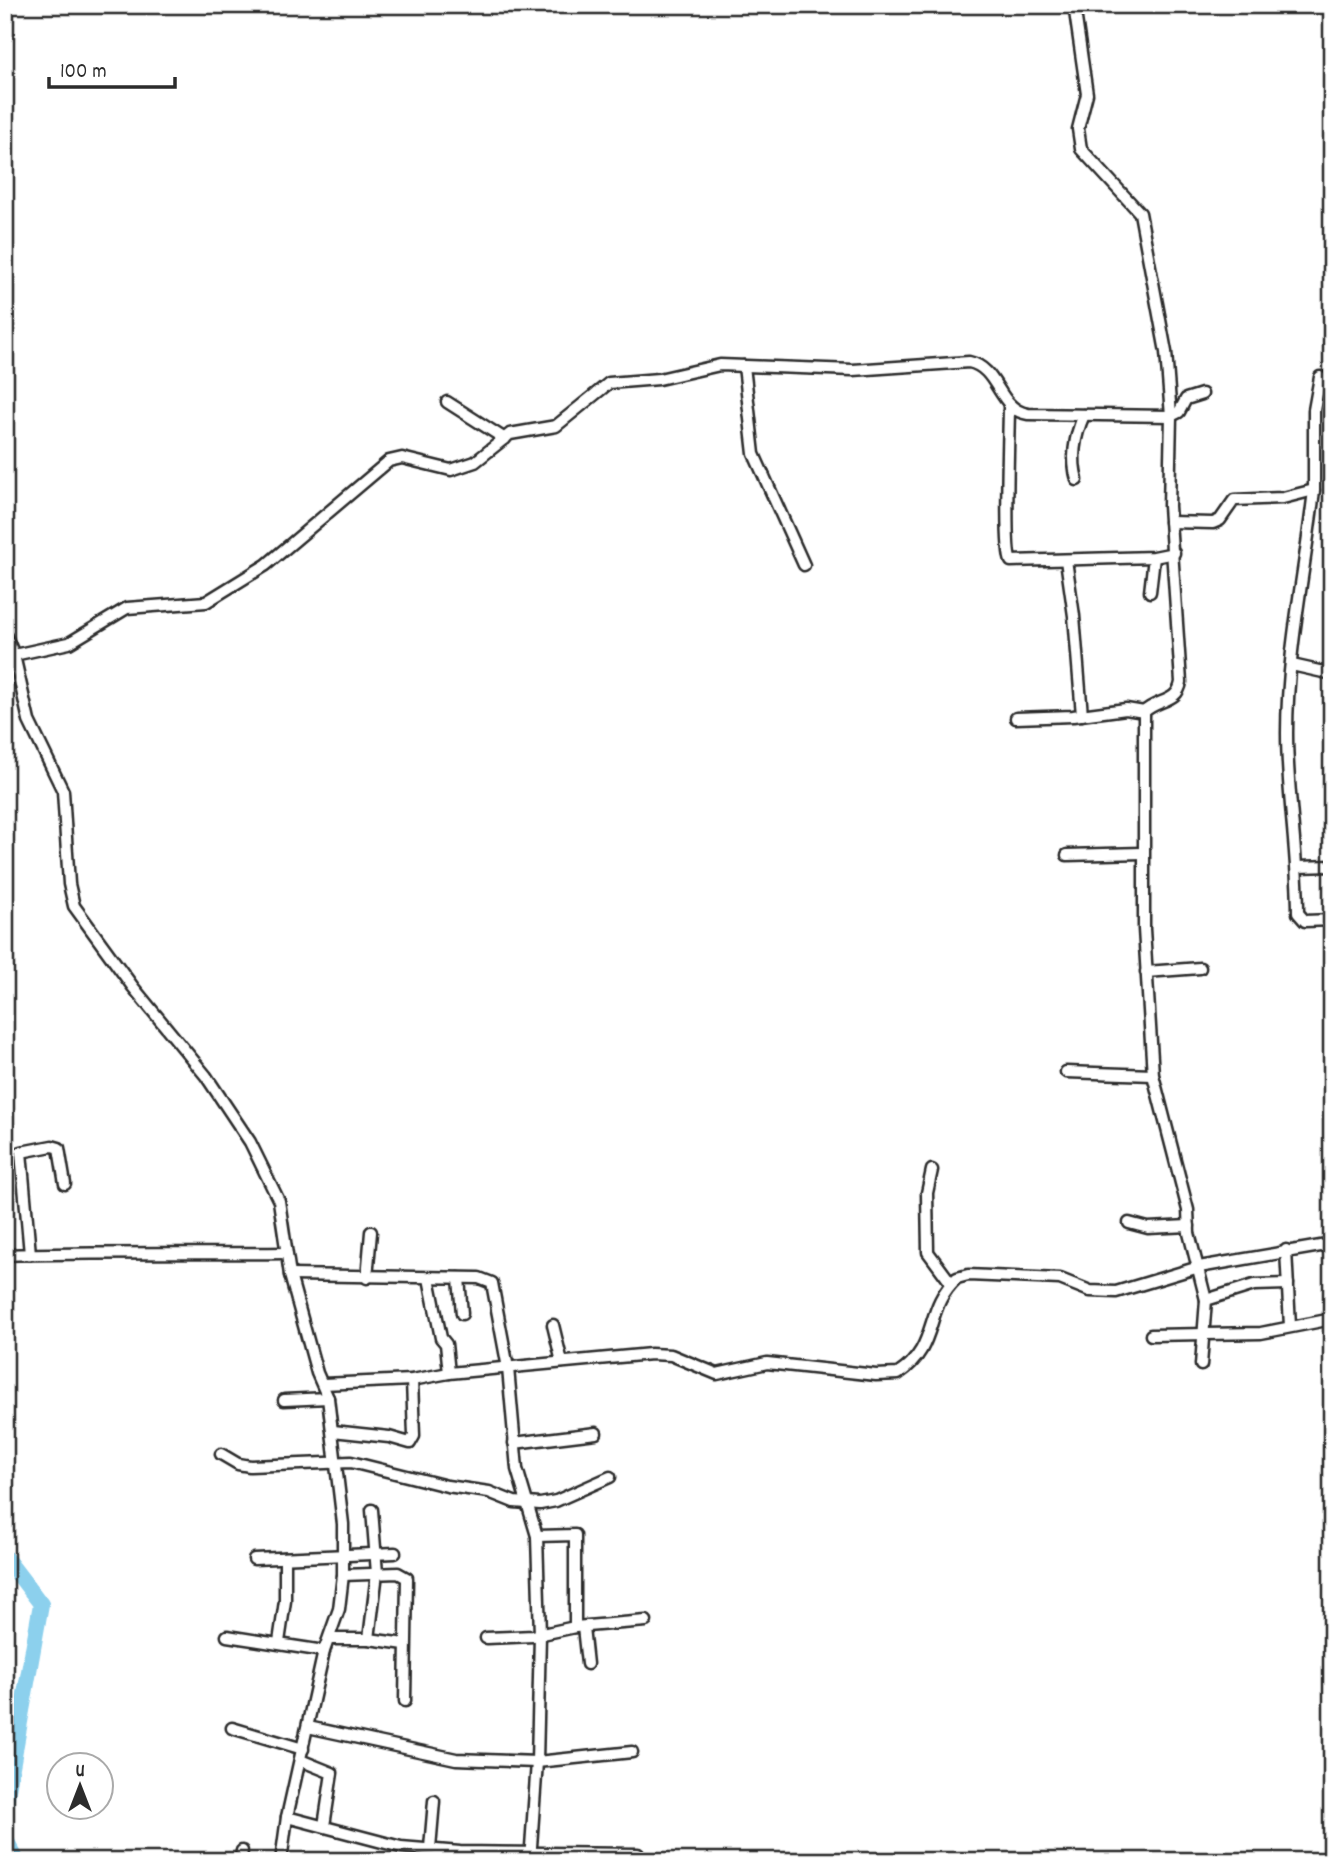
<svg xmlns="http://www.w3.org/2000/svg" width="1337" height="1866" font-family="Dekko,sans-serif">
<rect width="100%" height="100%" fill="#fff"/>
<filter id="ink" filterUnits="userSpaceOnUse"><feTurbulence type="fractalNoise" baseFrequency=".0143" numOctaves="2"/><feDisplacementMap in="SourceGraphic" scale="14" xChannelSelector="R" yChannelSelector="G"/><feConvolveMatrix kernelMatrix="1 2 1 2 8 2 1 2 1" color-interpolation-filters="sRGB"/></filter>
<g filter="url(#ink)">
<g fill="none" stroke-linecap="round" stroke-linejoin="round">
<!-- river -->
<g stroke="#8cd0ed" stroke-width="16">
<path d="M5,1557L41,1604L5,1806"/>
<path d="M5,1838L17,1861"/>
</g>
<!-- minor casing -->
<g stroke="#2b2b2b" stroke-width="15">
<g id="minor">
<path d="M1074,5L1087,94L1078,129L1081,149L1140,213L1166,352L1171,416L1169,506L1181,682C1178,703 1157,699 1144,712V929L1153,1075L1188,1210L1189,1233L1206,1300L1201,1365"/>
<path d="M744,366L754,454L804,565"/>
<path d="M447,402L505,439"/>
<path d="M1009,406C1009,430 1004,550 1011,561L1154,557L1174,553"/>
<path d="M1077,480C1071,458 1075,435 1084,415"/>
<path d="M1314,490C1305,571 1287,651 1287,733C1287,793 1298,853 1298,913L1305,921L1332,920"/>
<path d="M1170,522L1213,523L1220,520L1234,500L1283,498L1314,490V410L1320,377"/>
<path d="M1066,560L1074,616L1082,715"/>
<path d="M1150,592L1154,557"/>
<path d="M5,634L14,655L29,721L63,791L69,884L74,906L133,987L206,1076L250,1142L279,1201L290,1275L317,1373L328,1398L343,1524V1575L339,1609L324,1651L287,1817L281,1861"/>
<path d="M14,655L69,643L127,608L206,602L266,565L389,461L402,458L451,470L475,462L510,434L556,426L609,383L659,379L720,365L853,370L969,362C999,368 998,410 1028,414L1171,416L1179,412L1186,399L1202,394"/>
<path d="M1292,665L1332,674"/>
<path d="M1016,718L1073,716L1126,709L1144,712"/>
<path d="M1067,855L1142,853"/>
<path d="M1298,867L1332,866"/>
<path d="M1146,972L1200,968"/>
<path d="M1066,1072L1153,1075"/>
<path d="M932,1170L927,1193L928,1252L951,1283"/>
<path d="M1129,1223L1148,1228L1189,1226"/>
<path d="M1286,1250L1290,1326"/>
<path d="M30,1254L21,1152L52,1146L59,1148L65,1184"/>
<path d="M5,1255C99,1252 193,1254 286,1253"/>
<path d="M290,1275L479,1278L492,1283L508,1368L517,1469L537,1536L540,1635L537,1762L530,1861"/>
<path d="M367,1278L371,1232"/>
<path d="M429,1278L441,1338L446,1344L449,1373"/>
<path d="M459,1278L462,1314"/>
<path d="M1206,1300L1254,1285L1288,1284"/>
<path d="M553,1325L562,1362"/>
<path d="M1151,1335L1261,1333L1332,1319"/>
<path d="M323,1384L412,1380L449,1373L651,1354L671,1355L717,1374L767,1363L876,1375L898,1374C940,1346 923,1309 957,1278L968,1275L1060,1279L1090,1291L1116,1292L1199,1267L1332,1244"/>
<path d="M284,1400L328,1398"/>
<path d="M333,1431L389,1437L410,1443L414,1436L412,1380"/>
<path d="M514,1443L596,1433"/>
<path d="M221,1454L238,1464L250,1466L351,1462L447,1486L489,1492L514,1502L540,1504L556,1501L610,1477"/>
<path d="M537,1536L575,1535V1627"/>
<path d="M254,1559L395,1553"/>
<path d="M343,1575L398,1573L407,1578L405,1701"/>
<path d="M583,1627L587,1664"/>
<path d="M227,1636L324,1651"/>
<path d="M486,1638L533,1636L575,1627L646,1621"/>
<path d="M330,1639H369L405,1644"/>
<path d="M369,1639L377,1573L372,1510"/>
<path d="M279,1642L285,1601V1558"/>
<path d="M308,1727L456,1759L537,1762L632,1752"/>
<path d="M232,1728L303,1749"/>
<path d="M300,1760L332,1773L324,1826"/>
<path d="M287,1817L401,1847L460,1852L638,1854"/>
<path d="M430,1848L434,1801"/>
<path d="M240,1861L242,1851"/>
</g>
</g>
<!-- minor -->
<use href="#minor" stroke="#fff" stroke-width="10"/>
</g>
</g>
<!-- margin -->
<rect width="1337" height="1866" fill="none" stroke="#fff" stroke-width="28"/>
<rect x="14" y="14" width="1309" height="1838" fill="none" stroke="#2b2b2b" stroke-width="2.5" filter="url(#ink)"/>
<!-- north arrow -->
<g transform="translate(80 1786)"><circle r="33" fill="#ffffff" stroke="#aaaaaa" stroke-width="2"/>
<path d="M0-5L12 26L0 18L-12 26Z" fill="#2b2b2b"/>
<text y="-10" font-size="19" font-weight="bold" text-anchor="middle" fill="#2b2b2b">U</text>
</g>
<!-- scale -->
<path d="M49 77v10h126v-10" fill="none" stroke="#2b2b2b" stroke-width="3.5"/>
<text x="60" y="77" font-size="21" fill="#2b2b2b" stroke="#ffffff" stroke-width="5" paint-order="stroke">100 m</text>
</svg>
